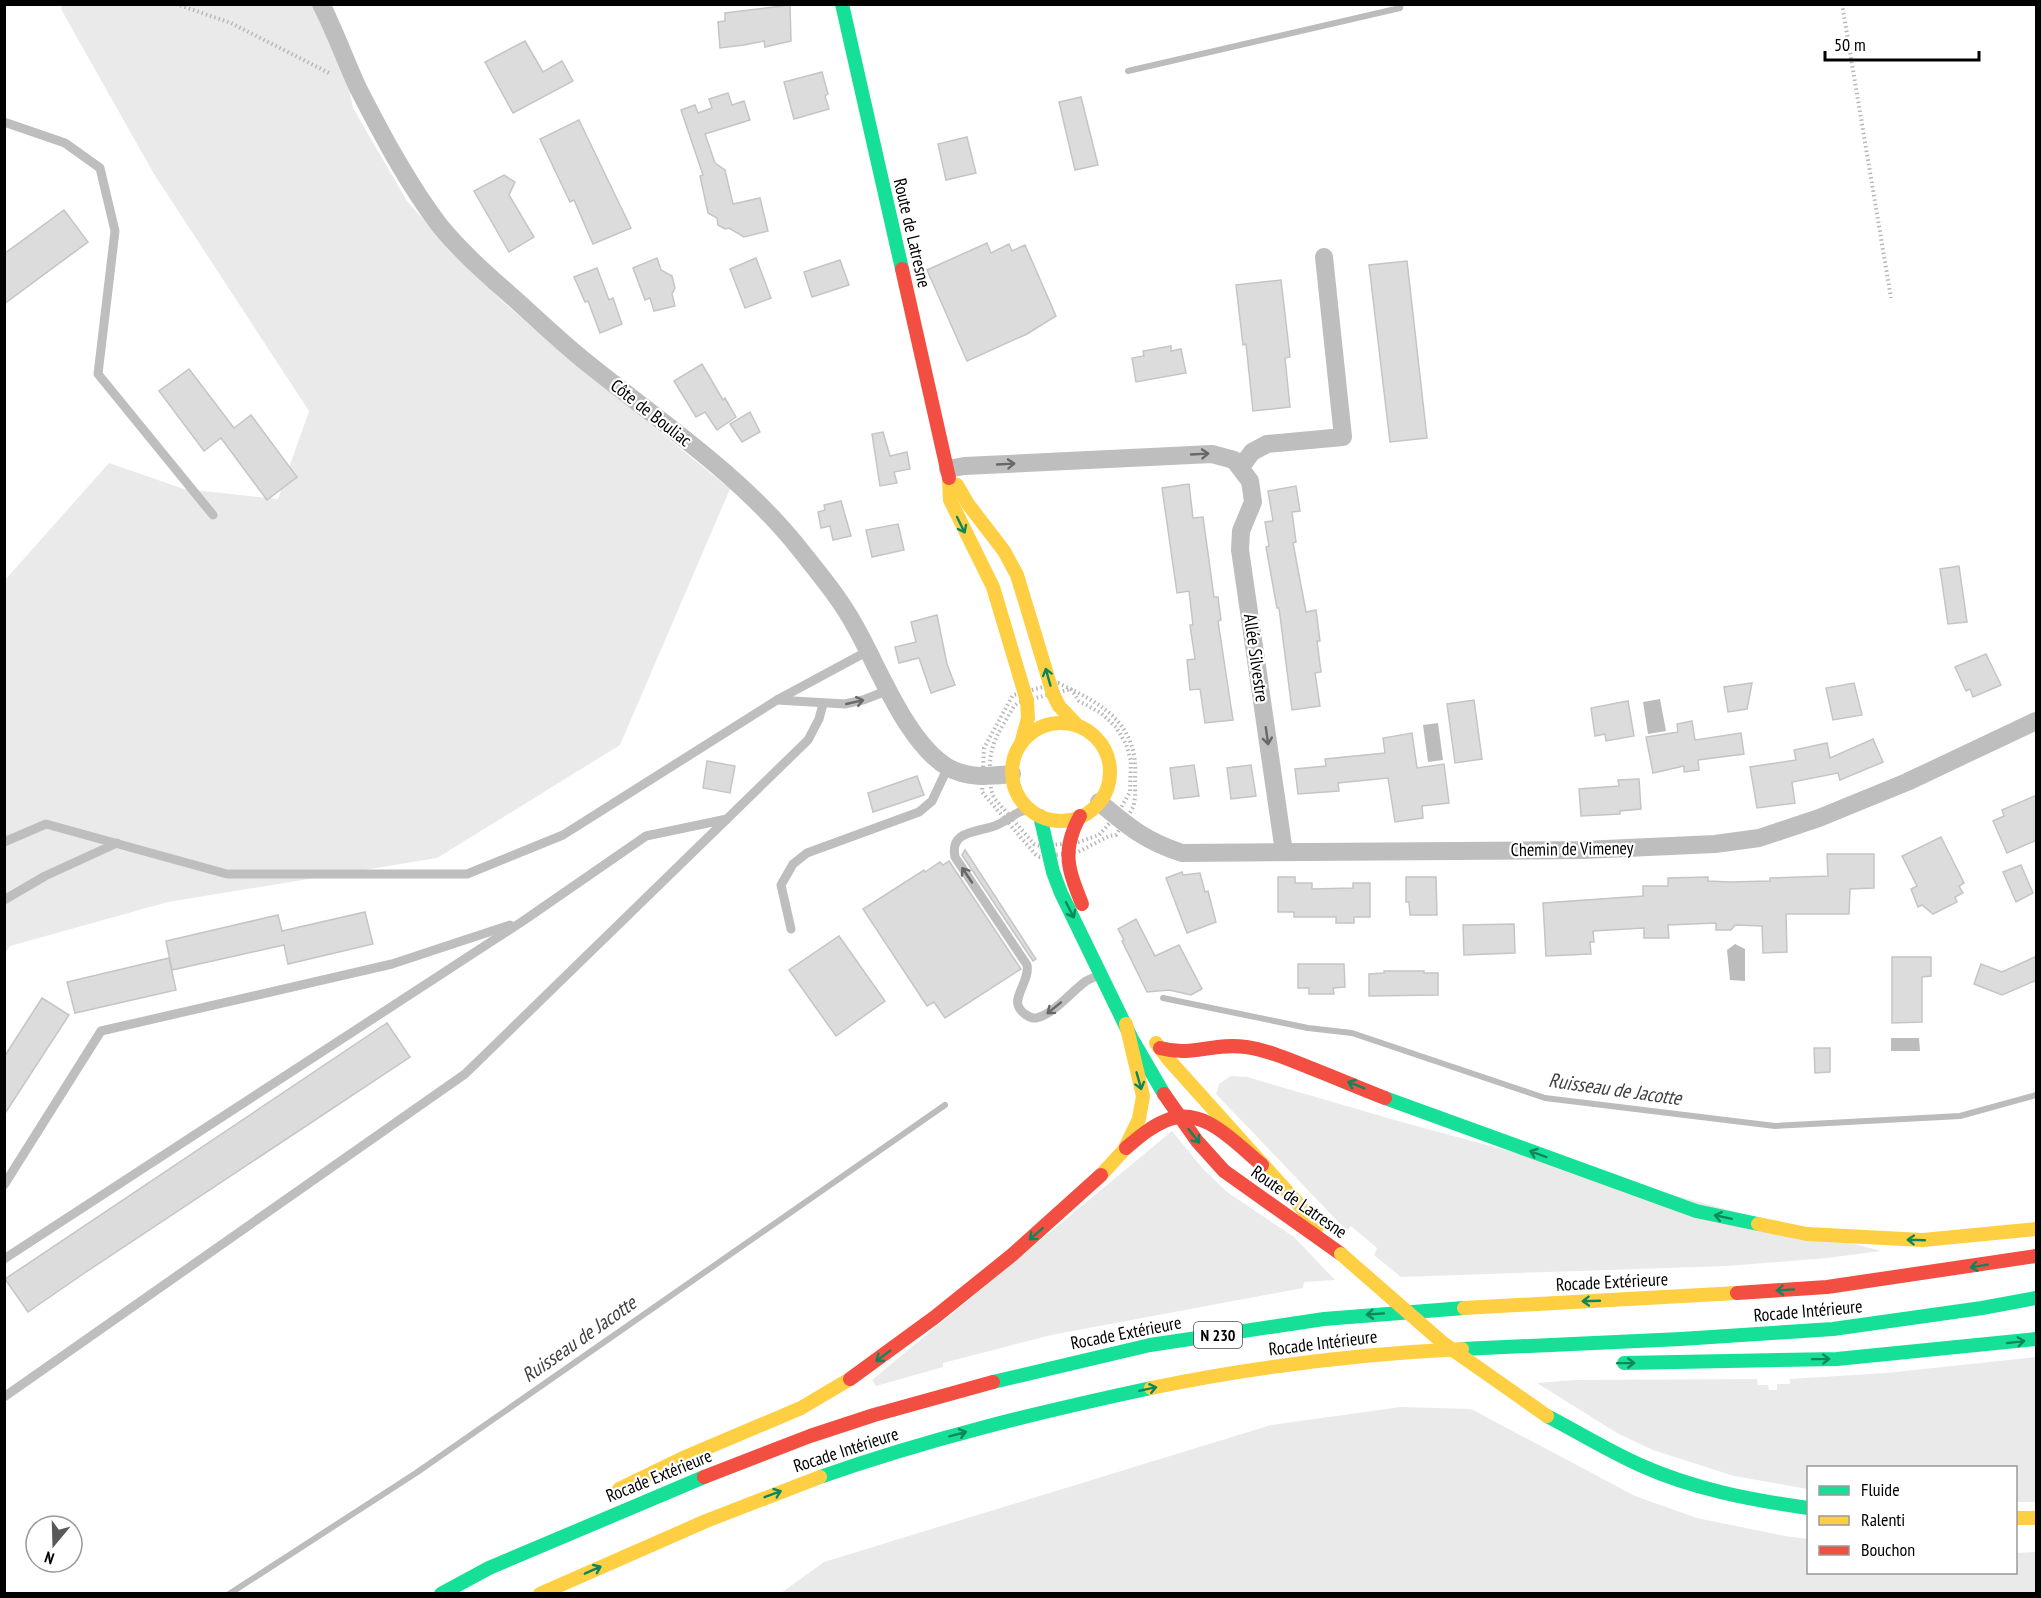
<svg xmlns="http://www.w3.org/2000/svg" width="2041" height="1598" font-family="'PT Sans Narrow',sans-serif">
<rect width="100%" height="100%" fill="#fff"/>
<!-- green -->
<g fill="#eaeaea">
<path d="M61,5H331L353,108L407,201L429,226L502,301L557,348L730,489L620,745L437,858L168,902L10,946L5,954V580L109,463L184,489L278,499L309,411L154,174L62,11Z"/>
<path d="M1231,1076L1247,1077L1405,1123L1881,1251L1827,1258L1727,1266L1401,1277L1374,1255L1377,1248L1351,1226L1347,1231L1216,1094L1219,1084Z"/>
<path d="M1172,1131L1203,1169L1227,1192L1294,1237L1335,1280L1304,1282L1303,1288L1051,1335L943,1363V1367L876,1386L872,1380Z"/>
<path d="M2036,1357V1502H2016V1468H1808V1489L1734,1476L1653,1450L1617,1433L1537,1383L1575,1380L1757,1379L1758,1385H1768L1769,1390H1777V1384H1790V1379L1886,1373Z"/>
<path d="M1401,1407L1471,1409L1635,1496L1697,1518L1785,1536L1808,1539V1572H2016V1553L2036,1552V1593H781L824,1562L1271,1425Z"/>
</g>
<!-- water -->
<g fill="#bcbcbc">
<path d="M1660,699L1666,731L1648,734L1643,702Z"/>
<path d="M1438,723L1443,760L1428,762L1423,725Z"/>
<path d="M1735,944L1745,949V981L1730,980L1727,950Z"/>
<path d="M1891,1038H1919L1920,1051H1891Z"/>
</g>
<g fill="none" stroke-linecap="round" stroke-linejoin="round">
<!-- stream -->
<g stroke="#bcbcbc" stroke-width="6">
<path d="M1128,71L1400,8L1401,4"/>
<path d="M1163,998L1308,1028L1352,1033L1545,1098L1775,1126L1960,1116L2036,1095"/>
<path d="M229,1594L416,1473L945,1105"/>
</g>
</g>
<!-- building -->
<g fill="#dcdcdc" stroke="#c5c5c5" stroke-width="1.5">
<path d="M790,5L791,41L765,47L764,41L744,45L720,48L718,22L725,21V13Z"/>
<path d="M525,41L543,72L562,61L573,81L513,113L485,62Z"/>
<path d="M822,72L828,94L825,96L829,109L794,119L784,82Z"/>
<path d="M728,93L732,105L744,101L750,120L705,134L715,163L725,170L733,204L760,198L768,231L744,237L729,228L725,229L718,225L717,218L708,213L700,176L703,175L681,110L695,105L698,113L712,108L709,99Z"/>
<path d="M1081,97L1098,165L1075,170L1059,102Z"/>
<path d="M579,120L631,228L593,244L574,200L570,202L540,139Z"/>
<path d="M967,137L976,173L946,180L938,144Z"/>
<path d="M504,175L515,182L509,195L534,237L509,252L474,191Z"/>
<path d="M64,210L88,242L4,304V254Z"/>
<path d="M987,243L991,253L1009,244L1012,251L1025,245L1056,316L1027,334L967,361L927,270Z"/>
<path d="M657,258L661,270L672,276L675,288L672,294L675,306L654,311L650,298L645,300L633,268Z"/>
<path d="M756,258L771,298L745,308L730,269Z"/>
<path d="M840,260L849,285L812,297L804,272Z"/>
<path d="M1407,261L1427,438L1390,442L1369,265Z"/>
<path d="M597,268L609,300L613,298L622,324L600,333L588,301L585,302L574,277Z"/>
<path d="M1281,280L1290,357L1285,358L1290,407L1253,411L1246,344L1243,345L1236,285Z"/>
<path d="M1171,346V351L1181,349L1186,373L1136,382L1132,358L1144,356L1143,351Z"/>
<path d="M702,364L723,400L725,398L736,417L717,430L705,412L696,417L674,381Z"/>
<path d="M189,369L234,428L251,415L297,477L267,500L221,438L204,451L159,391Z"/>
<path d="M750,412L760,432L742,442L730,424Z"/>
<path d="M883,432L890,456L907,452L910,469L894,472L897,483L880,486L872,434Z"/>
<path d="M1189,484L1193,518L1203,517L1214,597H1218L1221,620L1218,621L1233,720L1205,723L1200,689L1190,690L1187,660L1195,659L1190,625H1193L1189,591L1177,593L1162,488Z"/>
<path d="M1296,486L1300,511L1292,512L1296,542L1293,543L1306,612L1316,610L1320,641H1317L1321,672L1315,673L1320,706L1292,710L1279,608H1277L1266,547L1269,546L1265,522L1273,521L1268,491Z"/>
<path d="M841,501L851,536L833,540L830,526L821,528L818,512L825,510L824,505Z"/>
<path d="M898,524L904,550L872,557L866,530Z"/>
<path d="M1959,566L1967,622L1948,624L1940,569Z"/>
<path d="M937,615L947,664L955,685L931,693L919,658L899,663L895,647L916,642L911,622Z"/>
<path d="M1986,654L2001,685L1973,697L1970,689L1966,691L1955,667Z"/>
<path d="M1752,683L1747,709L1728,712L1724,687Z"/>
<path d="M1854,683L1862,715L1833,720L1826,688Z"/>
<path d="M1474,700L1482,759L1455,763L1447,704Z"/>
<path d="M1628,701L1634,736L1606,741L1605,734L1595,736L1591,708Z"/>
<path d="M1692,721L1695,740L1741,733L1744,754L1698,760L1699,770L1684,772V766L1653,773L1646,737L1678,732L1677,724Z"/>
<path d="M1412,733L1417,768L1444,764L1449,803L1422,806L1423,818L1395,822L1388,778L1338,783L1339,791L1298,794L1295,769L1326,766L1325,759L1385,753L1383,738Z"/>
<path d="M1873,739L1883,762L1840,780L1838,773L1792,782L1795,803L1757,808L1750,767L1796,760L1794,750L1827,743L1830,758Z"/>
<path d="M707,761L735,766L730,793L703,788Z"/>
<path d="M1194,765L1199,796L1174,799L1170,768Z"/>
<path d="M1251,765L1256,796L1231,799L1227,768Z"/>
<path d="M917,776L924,795L873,812L868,793Z"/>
<path d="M1639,779L1641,809L1620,811V814L1581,816L1579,789L1619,786L1618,780Z"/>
<path d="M2037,795V840L2007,853L1993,821L2004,816L2002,810Z"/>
<path d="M1941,837L1964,883L1959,886L1963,893L1955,897L1957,902L1933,914L1922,905L1918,907L1911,889L1917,886L1902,856Z"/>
<path d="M965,850L1036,959L1033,961L962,855Z"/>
<path d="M1827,854H1874V888L1850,889L1849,914H1786L1787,952L1763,953L1762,926L1735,925L1731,930H1716V923L1668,925L1669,938H1644V928L1593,931L1594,942H1590L1591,954L1546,956L1543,903L1643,896V886H1668V878L1708,877V881L1730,882L1770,881V878L1828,876Z"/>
<path d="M949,861L1021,969L945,1018L934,1002L927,1006L863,909L924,870L925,872L940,862L943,865Z"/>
<path d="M2021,865L2033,893L2016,902L2003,872Z"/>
<path d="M1182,872L1183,875L1200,873L1205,892L1208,891L1216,922L1187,933L1166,878Z"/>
<path d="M1278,877H1295V883H1312V889L1353,888V883H1370V917H1354V923H1336V917H1294V912H1278Z"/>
<path d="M1406,877H1436L1437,915H1410L1409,902H1406Z"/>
<path d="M365,912L373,944L288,964L284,945L172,970L166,941L278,915L282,931Z"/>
<path d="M1136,919L1155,956L1179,945L1202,989L1191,995L1169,990L1147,992L1122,941L1124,940L1118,929Z"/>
<path d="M1514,924L1515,953L1464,955L1463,925Z"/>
<path d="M839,936L885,1001L836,1036L789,970Z"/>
<path d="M2037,956V980L2002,995L1974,984L1981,964L2002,972Z"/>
<path d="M1892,957H1931V976L1922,977V1022L1892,1023Z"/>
<path d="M169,958L176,990L75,1013L67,982Z"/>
<path d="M1298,964H1344L1345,987L1333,988L1334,994H1309V988H1298Z"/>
<path d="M1384,971H1424V973H1438V995L1369,996V974L1384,973Z"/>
<path d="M42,998L69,1015L4,1115V1057Z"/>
<path d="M387,1023L410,1057L86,1272L28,1312L5,1279Z"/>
<path d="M1814,1048H1830V1072L1815,1073Z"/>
</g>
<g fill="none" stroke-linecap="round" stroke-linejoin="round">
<!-- path -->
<g stroke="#b8b8b8" stroke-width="4" stroke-dasharray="1.5 3" stroke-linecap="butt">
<path d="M176,4L231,23L331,74"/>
<path d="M1842,4L1891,298"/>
<path d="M1058,683C1103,704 1139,724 1135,779C1135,788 1136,799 1133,807C1128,817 1121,826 1116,835L1109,836L1078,852L1040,857L1036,855L982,792L984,748L1013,695Z"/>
<path d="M1071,689L1079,701L1101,713L1116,727L1126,744L1131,761L1130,792L1116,816L1099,835L1076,843L1040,846L1034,844L995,799C990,791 991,785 990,776C988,744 999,733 1014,706L1019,702Z"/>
</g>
<!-- lane -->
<g stroke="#bebebe" stroke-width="9">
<path d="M4,122L65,143L100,168L115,231L98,374L213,515"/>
<path d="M777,700L845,704L863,700L889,690"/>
<path d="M1029,809C1014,812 1012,818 999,824C982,833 949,828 955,857L1027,965C1030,978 1015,995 1018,1005C1020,1012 1030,1019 1036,1018C1053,1015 1072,991 1086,981C1090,979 1095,977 1099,975"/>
<path d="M4,842L46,824L227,874H467L563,835L777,700L868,651"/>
<path d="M4,900L45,876L117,843"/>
<path d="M791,929L781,885L793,864L807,853L919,812L932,801L948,767"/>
<path d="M4,1185L101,1031L392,964L510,925"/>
<path d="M4,1259L523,921L646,836L727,819"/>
<path d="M4,1397L465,1074L808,740L819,719L823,704"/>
</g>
<!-- street -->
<g stroke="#bebebe" stroke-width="18">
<path d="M321,4C335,31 345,60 358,88C382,135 408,184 440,226C463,254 490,277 517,301C538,320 559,340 581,358C657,420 741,474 802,552C821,576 841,600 855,626C879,668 907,744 949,768C970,779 990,776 1012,774"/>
<path d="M1241,467L1252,452L1267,444L1343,437L1324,257"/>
<path d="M948,469L964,466L1212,454L1234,460L1250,481L1253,502L1241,531L1240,550L1284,852"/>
<path d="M1099,802C1129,827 1145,841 1182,853L1583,850L1715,844L1759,838L1819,818L1907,782L2036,721"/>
</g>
<!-- fast -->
<g stroke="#16e098" stroke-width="14">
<path d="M842,4L902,269"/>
<path d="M1040,816L1053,872L1061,893L1132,1039L1164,1094"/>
<path d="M1385,1098L1696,1211L1758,1224"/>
<path d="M1462,1349L1681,1339L1833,1329L1982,1308L2036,1298"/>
<path d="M1624,1363L1837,1359L2036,1339"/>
<path d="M993,1382L1150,1345L1324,1319L1464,1308"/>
<path d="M1547,1416C1578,1432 1608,1451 1640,1465C1693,1489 1751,1500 1808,1508"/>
<path d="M820,1477C928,1439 1039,1412 1151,1388"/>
<path d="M441,1594L489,1568L704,1477"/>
</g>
<!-- slow -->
<g stroke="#ffcf43" stroke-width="14">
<path d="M949,478L950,500L993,587L1027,701L1028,718L1021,744"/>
<path d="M957,485L968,504L1004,551L1017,575L1053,694L1059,706L1078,726"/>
<circle cx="1061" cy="772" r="49"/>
<path d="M1156,1043L1169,1060L1318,1226"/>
<path d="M1101,1175L1124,1150L1139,1119L1143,1096L1126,1024"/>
<path d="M1758,1224L1807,1234L1923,1240L2036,1229"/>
<path d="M1464,1308L1737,1293"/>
<path d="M1151,1388C1253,1367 1358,1354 1462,1349"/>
<path d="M619,1489L683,1458L801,1408L850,1379"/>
<path d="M2016,1518H2036"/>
<path d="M540,1594L706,1521L820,1477"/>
</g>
<!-- jam -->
<g stroke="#f24e42" stroke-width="14">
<path d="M902,269L949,478"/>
<path d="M1080,816C1061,851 1068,869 1082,904"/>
<path d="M1160,1048C1193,1057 1214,1042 1246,1047C1267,1050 1288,1059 1308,1067C1334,1077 1359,1088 1385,1098"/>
<path d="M1164,1094L1197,1141L1224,1171L1341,1254"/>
<path d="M1126,1148C1138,1138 1150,1127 1165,1121C1202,1103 1236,1144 1262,1165"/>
<path d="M1737,1293L1827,1287L2036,1256"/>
<path d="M850,1379L935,1317L1012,1255L1101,1175"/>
<path d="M704,1477L810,1436L874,1415L993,1382"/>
</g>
<!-- slow-bridge -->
<path stroke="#ffcf43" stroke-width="14" d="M1341,1254L1443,1343L1547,1416"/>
</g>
<!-- one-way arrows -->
<defs><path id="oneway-shaft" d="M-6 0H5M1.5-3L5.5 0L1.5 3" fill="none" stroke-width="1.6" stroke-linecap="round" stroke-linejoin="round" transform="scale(1.5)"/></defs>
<g stroke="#686868">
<use href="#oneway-shaft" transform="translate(1200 454) rotate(-3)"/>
<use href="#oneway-shaft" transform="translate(1006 464) rotate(-3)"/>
<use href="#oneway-shaft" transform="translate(855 702) rotate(-13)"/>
<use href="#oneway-shaft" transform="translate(1267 736) rotate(82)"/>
<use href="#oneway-shaft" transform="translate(967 875) rotate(-124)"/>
<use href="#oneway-shaft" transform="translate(1054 1008) rotate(141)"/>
</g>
<g stroke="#0d865b">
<use href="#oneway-shaft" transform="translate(961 525) rotate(64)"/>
<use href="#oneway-shaft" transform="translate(1048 677) rotate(-106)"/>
<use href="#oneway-shaft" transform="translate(1070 910) rotate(63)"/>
<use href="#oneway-shaft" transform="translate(1139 1081) rotate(74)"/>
<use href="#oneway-shaft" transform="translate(1356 1085) rotate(-158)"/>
<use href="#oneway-shaft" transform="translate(1194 1136) rotate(52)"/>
<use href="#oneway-shaft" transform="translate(1538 1154) rotate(-160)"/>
<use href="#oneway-shaft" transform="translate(1723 1217) rotate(-168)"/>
<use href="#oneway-shaft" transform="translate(1036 1234) rotate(139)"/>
<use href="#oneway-shaft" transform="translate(1916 1240) rotate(-178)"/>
<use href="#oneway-shaft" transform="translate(1979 1266) rotate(171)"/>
<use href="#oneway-shaft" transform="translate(1785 1290) rotate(176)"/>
<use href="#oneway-shaft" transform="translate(1591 1301) rotate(178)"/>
<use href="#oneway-shaft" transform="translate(1375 1314) rotate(176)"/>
<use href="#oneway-shaft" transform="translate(2016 1342) rotate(-7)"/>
<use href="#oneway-shaft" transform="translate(883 1356) rotate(143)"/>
<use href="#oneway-shaft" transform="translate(1821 1359) rotate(-1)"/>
<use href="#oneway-shaft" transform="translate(1626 1363) rotate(-1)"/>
<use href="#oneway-shaft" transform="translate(1148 1389) rotate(-12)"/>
<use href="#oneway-shaft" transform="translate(958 1434) rotate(-15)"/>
<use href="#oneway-shaft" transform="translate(773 1494) rotate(-21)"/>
<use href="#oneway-shaft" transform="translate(593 1570) rotate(-24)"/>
</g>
<g text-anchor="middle" stroke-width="4.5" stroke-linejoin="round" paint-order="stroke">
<!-- shield labels -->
<rect fill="#fff" stroke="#4c4c4c" stroke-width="1.5" x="1194" y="1322" width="48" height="26" rx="4.5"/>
<g font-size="16" font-weight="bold" fill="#000">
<text x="1218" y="1341">N 230</text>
</g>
<!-- street labels -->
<g font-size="18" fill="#000" stroke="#fff">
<text transform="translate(912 233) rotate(77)" y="6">Route de Latresne</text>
<text transform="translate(651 413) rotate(38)" y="6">Côte de Bouliac</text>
<text transform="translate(1256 658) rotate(82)" y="6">Allée Silvestre</text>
<text transform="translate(1572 849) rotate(-1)" y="6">Chemin de Vimeney</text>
<text transform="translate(1299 1202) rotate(35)" y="6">Route de Latresne</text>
<text transform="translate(1612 1282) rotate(-3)" y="6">Rocade Extérieure</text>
<text transform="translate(1808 1311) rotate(-5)" y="6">Rocade Intérieure</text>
<text transform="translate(1126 1333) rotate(-11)" y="6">Rocade Extérieure</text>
<text transform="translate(1323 1343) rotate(-7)" y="6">Rocade Intérieure</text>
<text transform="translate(846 1450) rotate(-18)" y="6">Rocade Intérieure</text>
<text transform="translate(659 1476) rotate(-22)" y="6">Rocade Extérieure</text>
</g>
<!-- water labels -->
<g font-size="20" font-style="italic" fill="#404040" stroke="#fff">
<text transform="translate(1615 1089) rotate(8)" y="7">Ruisseau de Jacotte</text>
<text transform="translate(579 1339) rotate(-35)" y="7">Ruisseau de Jacotte</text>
</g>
</g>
<!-- border -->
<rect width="2041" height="1598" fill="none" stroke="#000000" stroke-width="12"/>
<!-- legend -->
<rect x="1807" y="1466" width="210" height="108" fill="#ffffff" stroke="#999999" stroke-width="1.5"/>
<rect x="1819" y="1486" width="30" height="9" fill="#16e098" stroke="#999999" stroke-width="1.5"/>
<text x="1861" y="1496" font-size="18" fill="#000000">Fluide</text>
<rect x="1819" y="1516" width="30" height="9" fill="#ffcf43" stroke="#999999" stroke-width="1.5"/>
<text x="1861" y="1526" font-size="18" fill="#000000">Ralenti</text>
<rect x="1819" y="1546" width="30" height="9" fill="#f24e42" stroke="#999999" stroke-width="1.5"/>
<text x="1861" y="1556" font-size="18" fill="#000000">Bouchon</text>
<!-- north arrow -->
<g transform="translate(54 1544) rotate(199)"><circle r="28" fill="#ffffff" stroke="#999999" stroke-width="1.5"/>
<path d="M0-4.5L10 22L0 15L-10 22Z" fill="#595959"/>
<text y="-9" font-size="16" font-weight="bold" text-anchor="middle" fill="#000000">N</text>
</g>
<!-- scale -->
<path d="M1825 51v9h154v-9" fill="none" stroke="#000000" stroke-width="3"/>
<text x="1834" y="51" font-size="18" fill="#000000" stroke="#ffffff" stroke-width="4.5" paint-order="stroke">50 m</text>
</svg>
